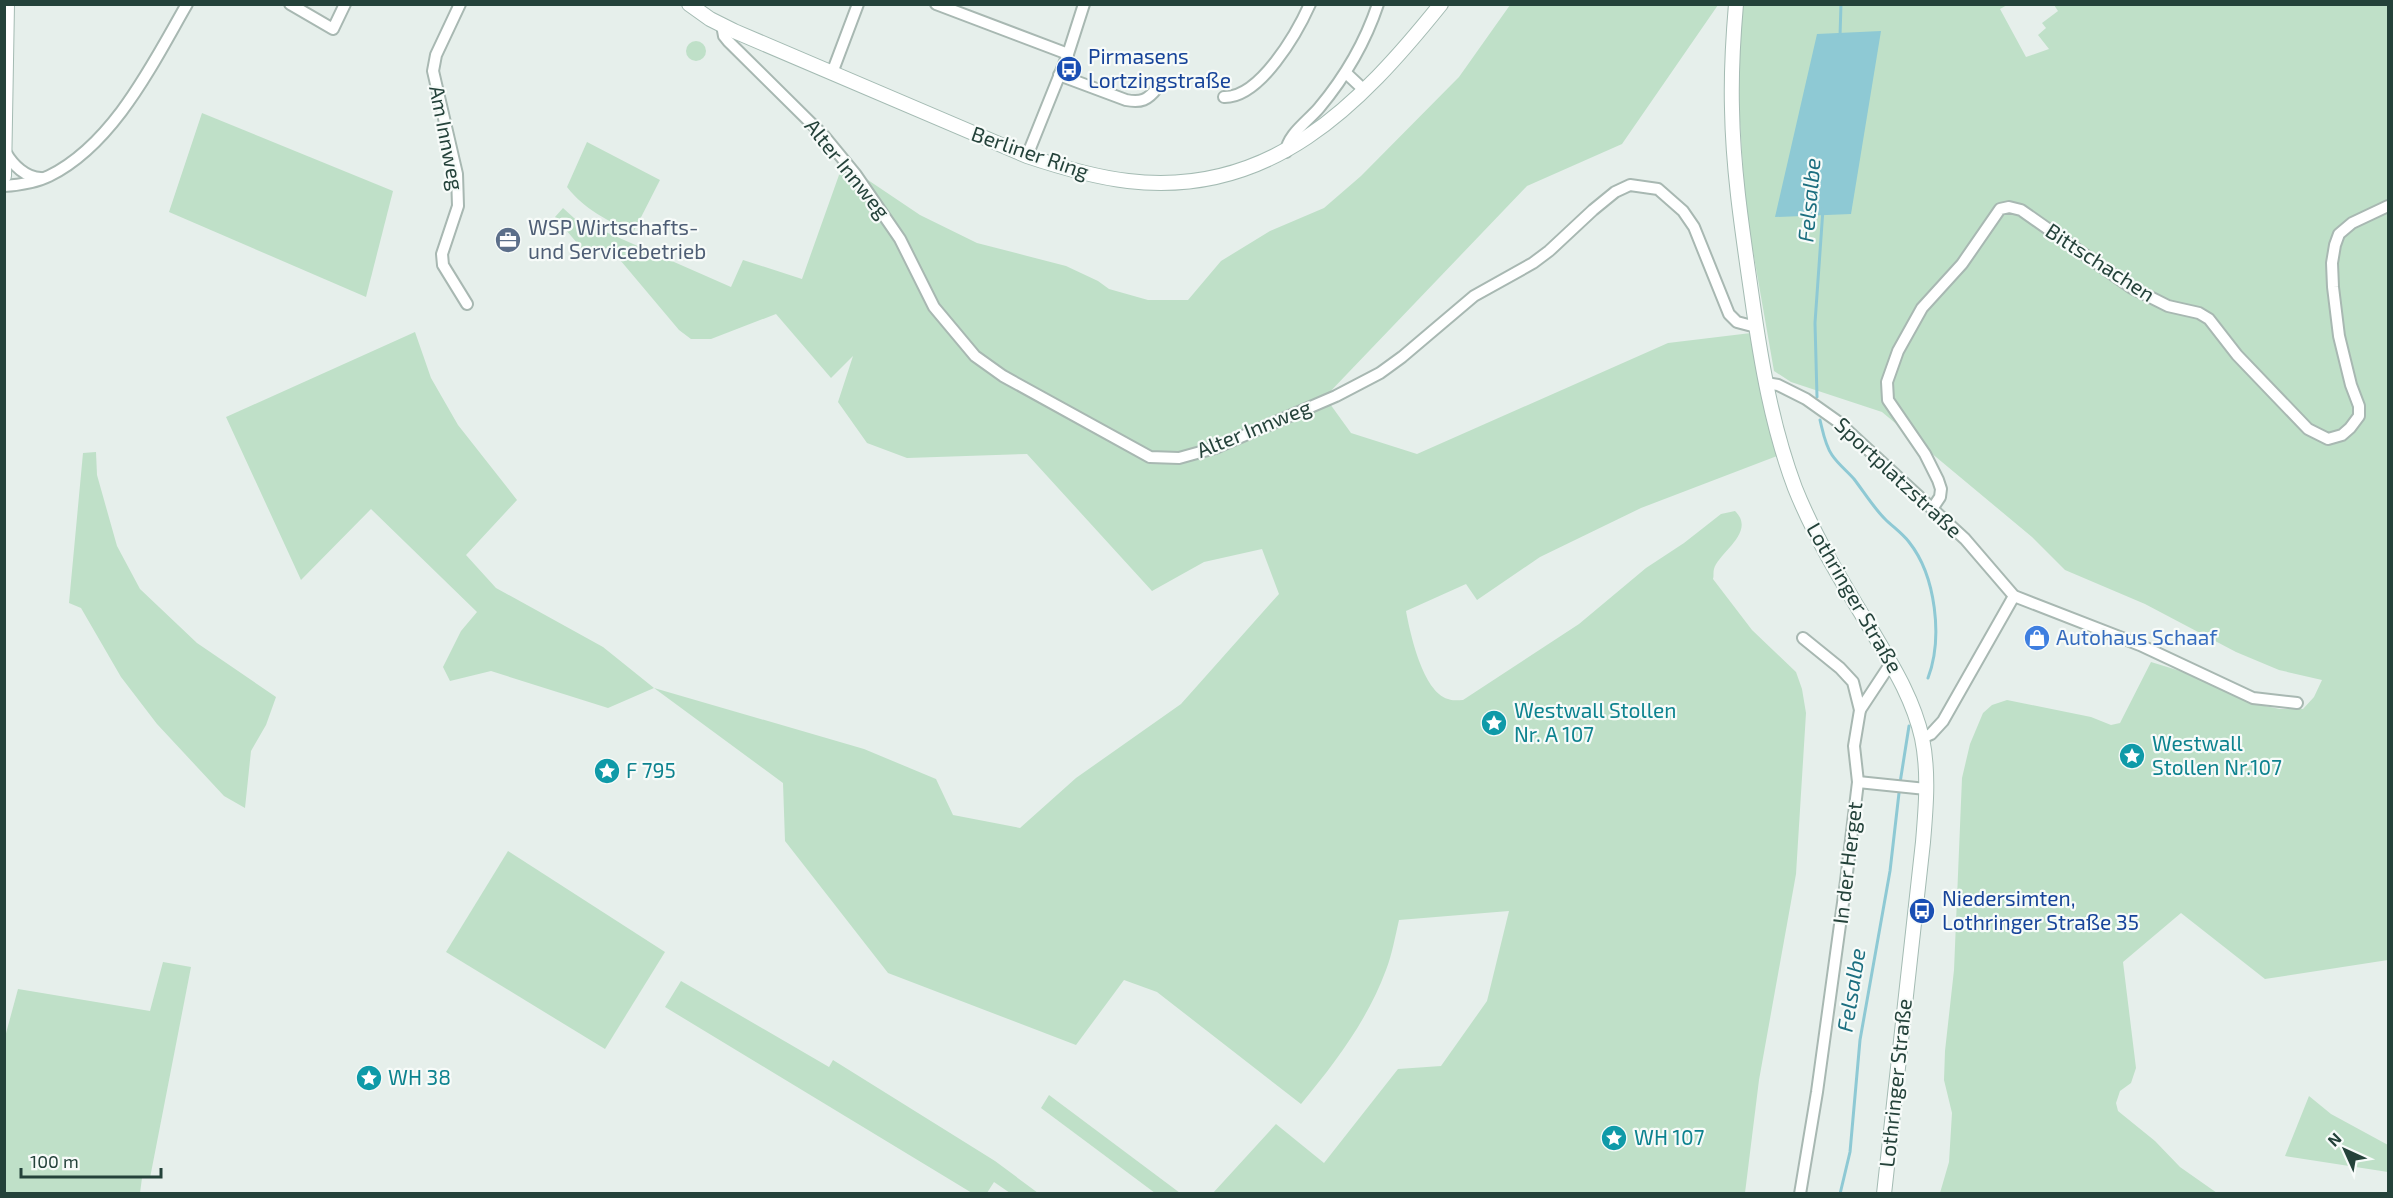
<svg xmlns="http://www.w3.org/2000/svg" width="2393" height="1198" font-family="'Exo 2',sans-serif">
<rect width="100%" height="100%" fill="#e6efeb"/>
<!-- green -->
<g fill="#bfe0c8">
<path d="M1510,5H1718L1622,144L1527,186L1325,397L1351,433L1417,454L1668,343L1751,333L1777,456L1641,508L1540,557L1477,600L1466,584L1406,611C1410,633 1423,692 1448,699C1452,701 1458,700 1463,700L1579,624L1646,568L1684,543L1721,514L1735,511C1757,532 1718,553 1714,569C1713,573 1714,576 1713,579L1752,630L1796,672L1802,689L1806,713L1796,874L1759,1080L1745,1193H1213L1276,1124L1324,1163L1398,1069L1441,1066L1487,1001L1509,911L1399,920C1395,937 1392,955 1386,970C1367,1021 1335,1063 1301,1104L1157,992L1124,980L1076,1045L888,973L785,841L783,783L654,688L608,708L491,671L450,681L443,667L461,631L477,612L371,509L301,580L226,417L415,332L431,378L458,425L517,500L466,555L496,588L603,647L654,688L864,749L936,779L953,815L1020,828L1076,778L1181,704L1279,594L1262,549L1204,562L1152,591L1027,454L907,458L867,443L838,402L853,356L831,378L776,314L711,339H691L679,330L610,248L583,250L555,217L563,208L574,218L731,287L743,260L802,279L839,175L845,169L865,178L920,215L977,243L1066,266L1098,281L1109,289L1148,300H1188L1221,261L1270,231L1324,208L1361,176L1459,77Z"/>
<path d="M1725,5H2007L2000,9L2026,57L2049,49L2038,35L2046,28L2042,23L2058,11L2054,5H2388V960L2265,979L2181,913L2123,962L2136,1068L2131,1083L2120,1091L2116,1103L2118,1111L2155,1141L2180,1167L2217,1193H1940L1949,1162L1952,1113L1944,1080L1945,1051L1954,970L1962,778L1970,744L1983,713L1992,705L2007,700L2091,717L2111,725L2120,723L2151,662L2190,674L2255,704L2280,709H2303L2314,697L2322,680L2279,670L2236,652L2145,604L2065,570L2032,537L1882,412L1791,382L1774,371L1749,228L1744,184L1738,90L1742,8Z"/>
<circle cx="696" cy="51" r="10"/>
<path d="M202,113L393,191L366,297L169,212Z"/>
<path d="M587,142L660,180L633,233C607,220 585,210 567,187Z"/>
<path d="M96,452L97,475L117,546L140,589L197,643L276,697L266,725L251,751L245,808L224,796L157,724L121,677L81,608L69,603L83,453Z"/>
<path d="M508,851L665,952L605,1049L446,952Z"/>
<path d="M163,962L191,967L150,1178H142L140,1193H5V1037L18,989L150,1011Z"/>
<path d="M681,981L829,1067L833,1060L995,1161L1038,1193H1010L994,1182L987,1193H972L665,1007Z"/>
<path d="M1049,1095L1180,1193H1155L1041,1108Z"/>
<path d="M2309,1096L2331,1114L2388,1145V1172L2285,1156Z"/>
</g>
<!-- water -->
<path fill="#8ec9d4" d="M1881,31L1851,214L1775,217L1817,34Z"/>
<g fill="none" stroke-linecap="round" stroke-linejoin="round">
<!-- stream -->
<g stroke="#8ec9d4" stroke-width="3">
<path d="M1840,36L1841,4"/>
<path d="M1817,397L1815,323L1823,209"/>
<path d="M1820,420C1823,432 1825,445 1832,455C1838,464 1847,471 1854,479C1864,492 1873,507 1885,519C1893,527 1902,533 1909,542C1936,576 1943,638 1928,678"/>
<path d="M1900,783L1909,726"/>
<path d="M1840,1194L1850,1152L1860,1040L1890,871L1899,793"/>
</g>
<!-- street casing -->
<g stroke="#a8b8b2" stroke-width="14">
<g id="street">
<path d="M290,4L333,29L345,4"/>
<path d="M460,4L436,55L433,71L457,174L458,206L442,254L443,265L467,304"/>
<path d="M936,4L1068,54"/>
<path d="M722,25L724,36L728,41L824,136L856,175L900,239L934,307L975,356L1003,376L1150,457L1179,458L1215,448L1336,396L1380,373L1402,357L1474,296L1533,263L1549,251L1593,210L1615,192L1630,185L1658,189L1683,211L1694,227L1729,314L1737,322L1756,327"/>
<path d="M832,73L858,4"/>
<path d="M1346,73L1363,89"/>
<path d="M1059,75L1126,100C1141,103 1148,100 1157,88"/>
<path d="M1224,97C1260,98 1297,33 1310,4"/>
<path d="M1286,152C1287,135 1308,121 1319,108C1345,77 1365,43 1378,4"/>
<path d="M6,153C13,165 26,178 41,178"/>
<path d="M1027,156L1068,54L1084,4"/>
<path d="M4,186C20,185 35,183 49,176C114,144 153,63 187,4"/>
<path d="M1766,383L1778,385L1806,399L1837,421L1965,539L2014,596L2140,645L2253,698L2297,703"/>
<path d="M1932,509L1940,497L1941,489L1938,480L1925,454L1888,400L1887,382L1898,351L1922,308L1962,264L2000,209L2009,207L2021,210L2132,288L2168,306L2199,313L2209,319L2237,355L2308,429L2328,439L2342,435L2350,428L2359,416V406L2351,385L2339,336L2333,287L2332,263L2335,245L2339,234L2352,223L2388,206"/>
<path d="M1860,710L1891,663"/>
<path d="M1922,738L1931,734L1943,721L2014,596"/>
<path d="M1858,782L1926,789"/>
<path d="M1800,1194L1817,1092L1846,881L1858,782L1854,746L1860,710L1853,682L1840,668L1803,638"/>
</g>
</g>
<!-- secondary casing -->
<g stroke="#a4bbb3" stroke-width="16">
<g id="secondary">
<path d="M689,4L710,19L734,31L1027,156C1060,167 1094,177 1128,181C1270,198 1359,106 1441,4"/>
<path d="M1736,4C1733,39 1731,74 1732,109C1733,172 1743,235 1752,298C1761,362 1772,427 1795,488C1815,538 1844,585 1872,631C1892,665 1913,698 1922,738C1929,772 1926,807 1923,842L1884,1194"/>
<path d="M4,176L7,4"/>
</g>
</g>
<!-- street -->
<use href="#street" stroke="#fff" stroke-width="10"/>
<!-- secondary -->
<use href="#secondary" stroke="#fff" stroke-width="14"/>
</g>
<!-- icons -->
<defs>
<g id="bus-disc" transform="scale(1.35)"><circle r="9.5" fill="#1a4fb4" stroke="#f7fbf9"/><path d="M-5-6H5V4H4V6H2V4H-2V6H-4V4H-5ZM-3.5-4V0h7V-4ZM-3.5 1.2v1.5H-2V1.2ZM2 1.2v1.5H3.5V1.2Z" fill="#fff"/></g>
<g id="office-disc" transform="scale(1.35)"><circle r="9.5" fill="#5c6f8a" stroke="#f7fbf9"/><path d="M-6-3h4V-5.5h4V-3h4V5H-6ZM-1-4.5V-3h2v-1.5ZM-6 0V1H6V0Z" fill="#fff"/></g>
<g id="shop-disc" transform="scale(1.35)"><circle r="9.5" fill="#3f7fe0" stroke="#f7fbf9"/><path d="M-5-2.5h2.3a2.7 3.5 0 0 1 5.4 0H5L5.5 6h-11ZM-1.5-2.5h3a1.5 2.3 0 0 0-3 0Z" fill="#fff"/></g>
<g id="sight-disc" transform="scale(1.35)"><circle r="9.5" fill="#0f9aa8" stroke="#f7fbf9"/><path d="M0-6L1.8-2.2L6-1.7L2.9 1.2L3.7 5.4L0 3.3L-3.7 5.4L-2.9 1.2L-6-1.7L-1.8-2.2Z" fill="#fff"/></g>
</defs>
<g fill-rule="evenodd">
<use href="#bus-disc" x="1069" y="69"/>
<use href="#office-disc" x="508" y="240"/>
<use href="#shop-disc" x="2037" y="638"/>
<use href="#sight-disc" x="1494" y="723"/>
<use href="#sight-disc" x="2132" y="756"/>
<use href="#sight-disc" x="607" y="771"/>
<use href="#bus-disc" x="1922" y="911"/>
<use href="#sight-disc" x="369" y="1078"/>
<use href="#sight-disc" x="1614" y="1138"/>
</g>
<g text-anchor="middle" stroke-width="4.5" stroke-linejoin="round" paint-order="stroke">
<!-- transit labels -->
<g font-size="21" fill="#164399" stroke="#f7fbf9" text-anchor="start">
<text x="1088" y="64">Pirmasens<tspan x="1088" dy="24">Lortzingstraße</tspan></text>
<text x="1942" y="906">Niedersimten,<tspan x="1942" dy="24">Lothringer Straße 35</tspan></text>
</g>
<!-- street labels -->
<g font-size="21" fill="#24423a" stroke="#f7fbf9">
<text transform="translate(446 138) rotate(79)" y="7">Am Innweg</text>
<text transform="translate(1030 153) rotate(19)" y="7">Berliner Ring</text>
<text transform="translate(847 169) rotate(51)" y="7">Alter Innweg</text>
<text transform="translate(2100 263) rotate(33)" y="7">Bittschachen</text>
<text transform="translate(1254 429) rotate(-22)" y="7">Alter Innweg</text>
<text transform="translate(1898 478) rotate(43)" y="7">Sportplatzstraße</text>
<text transform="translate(1854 598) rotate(60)" y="7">Lothringer Straße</text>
<text transform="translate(1848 863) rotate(-83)" y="7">In der Herget</text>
<text transform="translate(1896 1083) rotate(-84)" y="7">Lothringer Straße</text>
</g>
<!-- service labels -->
<g font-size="21" fill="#4e5e75" stroke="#f7fbf9" text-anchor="start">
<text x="528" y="235">WSP Wirtschafts-<tspan x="528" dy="24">und Servicebetrieb</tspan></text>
</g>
<!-- shop labels -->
<g font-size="21" fill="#366cbe" stroke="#f7fbf9" text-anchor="start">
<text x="2056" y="645">Autohaus Schaaf</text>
</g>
<!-- culture labels -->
<g font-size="21" fill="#0d838f" stroke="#f7fbf9" text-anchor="start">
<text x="1514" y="718">Westwall Stollen<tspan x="1514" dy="24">Nr. A 107</tspan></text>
<text x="2152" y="751">Westwall<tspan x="2152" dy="24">Stollen Nr.107</tspan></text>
<text x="626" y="778">F 795</text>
<text x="388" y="1085">WH 38</text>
<text x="1634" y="1145">WH 107</text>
</g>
<!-- water labels -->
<g font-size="22" font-style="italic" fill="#1c6f80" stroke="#f7fbf9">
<text transform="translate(1809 200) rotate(-85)" y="8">Felsalbe</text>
<text transform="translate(1851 990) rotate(-81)" y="8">Felsalbe</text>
</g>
</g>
<!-- border -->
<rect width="2393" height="1198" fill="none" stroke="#24423a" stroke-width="12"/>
<!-- north arrow -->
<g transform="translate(2345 1150) rotate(315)" stroke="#f7fbf9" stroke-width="4.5" paint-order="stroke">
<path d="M0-4.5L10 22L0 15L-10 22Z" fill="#24423a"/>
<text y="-9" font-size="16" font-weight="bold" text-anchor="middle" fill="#24423a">N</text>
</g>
<!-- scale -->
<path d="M21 1168v9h140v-9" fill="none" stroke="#24423a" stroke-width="3"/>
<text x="30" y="1168" font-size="18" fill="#24423a" stroke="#f7fbf9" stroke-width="4.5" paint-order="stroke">100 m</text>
</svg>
